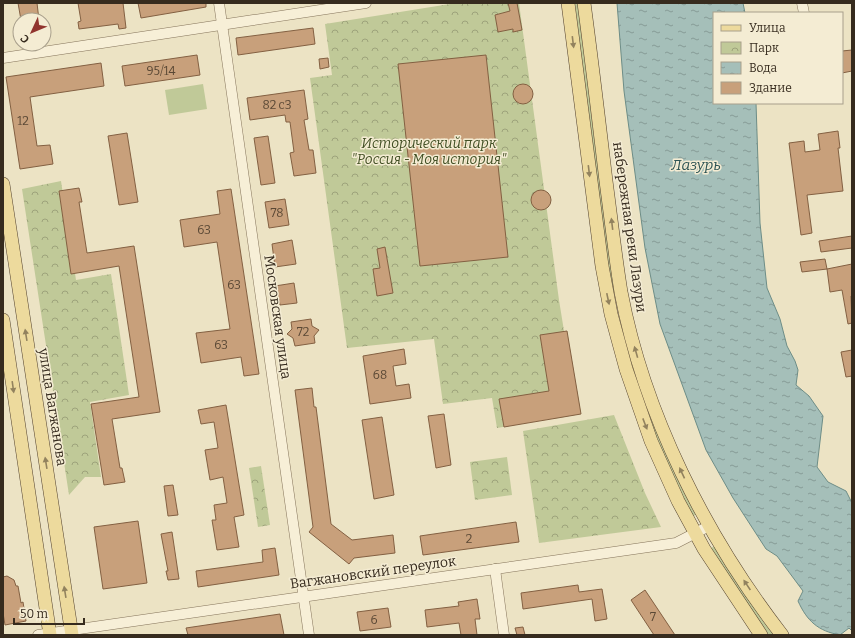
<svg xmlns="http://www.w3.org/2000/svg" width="855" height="638" font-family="Bitter,serif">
<defs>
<pattern id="park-crowns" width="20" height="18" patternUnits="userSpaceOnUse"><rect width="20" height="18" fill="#c0c998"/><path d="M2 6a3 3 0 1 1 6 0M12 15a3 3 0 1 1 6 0" fill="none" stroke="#9da37b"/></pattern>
<pattern id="water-ripples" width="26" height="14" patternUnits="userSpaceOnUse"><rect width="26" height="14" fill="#a5bfb9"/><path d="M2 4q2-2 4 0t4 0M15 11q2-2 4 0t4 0" fill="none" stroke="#879b96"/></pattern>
</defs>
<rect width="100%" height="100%" fill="#ece3c4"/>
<!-- grass -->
<g fill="#c0c998">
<path d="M575,3H579L615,292L613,293L611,291L588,117Z"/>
<path d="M203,84L207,109L169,115L165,90Z"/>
<path d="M621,323H624L697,514L692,517C666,466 645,414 630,359C627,348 621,334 621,323Z"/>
<path d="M715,546L775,635H769L759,623L711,548Z"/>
</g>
<!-- park -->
<g fill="url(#park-crowns)">
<path d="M456,3H519L559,300L564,331H567L581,414L553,419V414L547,419L497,428L492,398L443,404L434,339L347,348L310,78L332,75L325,24Z"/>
<path d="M61,181L76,280L111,274L129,395L90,402L101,477H85L69,495L22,189Z"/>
<path d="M614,415L645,493L661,527L539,543L523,431Z"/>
<path d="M507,457L512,495L475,500L470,462Z"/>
<path d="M261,466L270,525L258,527L249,468Z"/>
</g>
<!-- water -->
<path fill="url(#water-ripples)" stroke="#6d8d87" d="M617,3H743L745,13H714V103H756L760,223L767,288L780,319L787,346L795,361L798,370L796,385L809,396L823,416L817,467L828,482L846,491L852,503V631L849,628L840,635C818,631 807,621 798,601L803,591L777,556L766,549L733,498L706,450L660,324L645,248L624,91Z"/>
<!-- building -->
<g fill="#c8a07b" stroke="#836042">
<path d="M18,3H37L39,20H21Z"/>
<path d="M78,3H123L126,28L119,29L118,24L79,29L78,22L81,21Z"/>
<path d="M138,3H206V7L141,18Z"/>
<path d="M508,3H517L522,30L513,32V29L498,32L495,15L510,11Z"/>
<path d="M313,28L315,44L238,55L236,38Z"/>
<path d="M852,50V71L842,73V51Z"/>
<path d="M197,55L200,75L125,86L122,66Z"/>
<path d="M486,55L508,257L420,266L398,64Z"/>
<path d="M328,58L329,67L320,69L319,59Z"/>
<path d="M101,63L104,86L30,97L37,146L50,145L53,164L20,169L6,77Z"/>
<circle cx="523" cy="94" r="10"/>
<path d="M304,90L308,119L304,120L309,150H313L316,173L294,176L290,153L294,152L290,122H286L285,115L250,120L247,98Z"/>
<path d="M838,131L840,148H838L843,191L807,195L812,233L801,235L789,143L804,141L805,152L820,150L818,134Z"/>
<path d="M127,133L138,202L119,205L108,136Z"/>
<path d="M268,136L275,183L261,185L254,138Z"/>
<path d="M79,188L82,202H79L87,253L134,246L160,412L112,419L120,468H122L125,482L104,485L91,404L139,397L119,266L71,274L59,191Z"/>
<path d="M231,189L259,374L244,376L241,357L201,363L196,333L230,329L217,242L184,247L180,220L220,214L217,191Z"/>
<circle cx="541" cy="200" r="10"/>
<path d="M285,199L289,225L269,228L265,202Z"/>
<path d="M852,236V248L821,252L819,241Z"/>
<path d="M292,240L296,264L275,267L272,244Z"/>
<path d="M385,247L393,293L377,296L373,269L380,268L377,249Z"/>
<path d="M825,259L827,269L802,272L800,262Z"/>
<path d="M852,264V296H851L852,323L848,324L842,290L830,292L827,269Z"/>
<path d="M294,283L297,303L280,305L279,299H277L275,286Z"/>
<path d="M311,319L312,326L319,330L314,336L315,343L295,346L293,338L287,334L292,329L291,322Z"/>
<path d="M567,331L581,414L504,427L499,399L549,391L540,335Z"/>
<path d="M404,349L406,364L393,366L396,386L409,384L411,398L370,404L363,356Z"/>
<path d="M852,350V376L846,377L841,352Z"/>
<path d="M312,388L314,407H316L331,524L352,540L393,535L395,553L354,558L349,564L309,532L313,527L295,390Z"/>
<path d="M226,405L244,515L234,517L239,547L217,550L212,520H216L214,505L227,503L223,477L210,480L205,450L218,448L214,422L201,424L198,410Z"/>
<path d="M444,414L451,465L436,468L428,416Z"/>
<path d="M382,417L394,495L374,499L362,420Z"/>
<path d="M173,485L178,515L168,516L164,486Z"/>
<path d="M138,521L147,583L103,589L94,527Z"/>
<path d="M516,522L519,542L423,555L420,536Z"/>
<path d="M172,532L179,579L168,580L166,571H168L161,534Z"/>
<path d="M275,548L279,575L198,587L196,571L263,562L262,550Z"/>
<path d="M7,576L14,580L16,586H18L21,603L23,602L26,621L5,625L3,613V577Z"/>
<path d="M578,585L579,592L602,589L607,619L595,621L592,599L523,609L521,593Z"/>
<path d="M645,590L675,635H654L631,600Z"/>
<path d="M477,599L480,619H475L477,635H461L459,623L427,627L425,610L459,606L458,602Z"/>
<path d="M388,608L391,627L360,631L357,612Z"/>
<path d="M280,614L284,635H188L186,628Z"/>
<path d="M523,627L525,635H517L515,628Z"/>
</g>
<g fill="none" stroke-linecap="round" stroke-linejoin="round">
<!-- minor casing -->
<g stroke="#85745b" stroke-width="11">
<g id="minor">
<path d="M219,3L309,635"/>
<path d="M802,3L804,13"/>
<path d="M3,58L366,3"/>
<path d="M495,569L504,635"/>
<path d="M38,635L676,543L709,526"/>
</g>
</g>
<!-- major casing -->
<g stroke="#53422f" stroke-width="14">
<g id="major">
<path d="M568,3L602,266L611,314L626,369L651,441L678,501L704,549L761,635"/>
<path d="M584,3C592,62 599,122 606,181C611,218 615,255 621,292C644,414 706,537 782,635"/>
<path d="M3,184L72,635"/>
<path d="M3,320L50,635"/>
</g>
</g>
<!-- minor -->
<use href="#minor" stroke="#f7efd7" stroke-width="10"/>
<!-- major -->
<use href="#major" stroke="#edda9d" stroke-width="13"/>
</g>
<!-- one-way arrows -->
<defs><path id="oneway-solid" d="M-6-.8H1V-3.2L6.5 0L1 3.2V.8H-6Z"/></defs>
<g fill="#92825e">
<use href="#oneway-solid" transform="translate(573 42) rotate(83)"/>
<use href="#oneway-solid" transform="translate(589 171) rotate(83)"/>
<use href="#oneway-solid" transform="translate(612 224) rotate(-97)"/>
<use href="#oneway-solid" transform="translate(608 299) rotate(78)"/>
<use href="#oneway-solid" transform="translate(26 335) rotate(-99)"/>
<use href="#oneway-solid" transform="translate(636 352) rotate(-106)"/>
<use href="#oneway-solid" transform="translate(13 387) rotate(82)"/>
<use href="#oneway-solid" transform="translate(645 424) rotate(69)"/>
<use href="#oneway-solid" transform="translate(46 463) rotate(-99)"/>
<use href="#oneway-solid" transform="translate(682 473) rotate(-115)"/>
<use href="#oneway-solid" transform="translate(747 585) rotate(-124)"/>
<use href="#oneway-solid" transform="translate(65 592) rotate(-99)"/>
</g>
<g text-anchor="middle" stroke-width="3" stroke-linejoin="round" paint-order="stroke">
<!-- number labels -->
<g font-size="12" fill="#5a4835">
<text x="161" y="75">95/14</text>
<text x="277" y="109">82 с3</text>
<text x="23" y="125">12</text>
<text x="277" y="217">78</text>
<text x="204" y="234">63</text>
<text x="234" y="289">63</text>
<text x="303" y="336">72</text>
<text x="221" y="349">63</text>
<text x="380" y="379">68</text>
<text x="469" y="543">2</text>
<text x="653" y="621">7</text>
<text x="374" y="624">6</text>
</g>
<!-- park labels -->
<g font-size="14" font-style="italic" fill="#445126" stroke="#f4ecd3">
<text x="429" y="148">Исторический парк<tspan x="429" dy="16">"Россия - Моя история"</tspan></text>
</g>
<!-- street labels -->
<g font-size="14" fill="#362b1e" stroke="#f4ecd3">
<text transform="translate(630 227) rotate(82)" y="5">набережная реки Лазури</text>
<text transform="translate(278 317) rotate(82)" y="5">Московская улица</text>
<text transform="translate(53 407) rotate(81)" y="5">улица Вагжанова</text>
<text transform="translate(373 572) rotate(-8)" y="5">Вагжановский переулок</text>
</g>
<!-- water labels -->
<g font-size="15" font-style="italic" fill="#2e5555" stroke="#f4ecd3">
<text x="696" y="170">Лазурь</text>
</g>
</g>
<!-- border -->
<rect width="855" height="638" fill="none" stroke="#362b1e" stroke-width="8"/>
<!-- legend -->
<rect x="713" y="12" width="130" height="92" fill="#f4ecd3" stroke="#a89f8b"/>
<rect x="721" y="25" width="20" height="6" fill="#edda9d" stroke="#a89f8b"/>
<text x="749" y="32" font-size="12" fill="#362b1e">Улица</text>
<rect x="721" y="42" width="20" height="12" fill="url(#park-crowns)" stroke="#a89f8b"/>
<text x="749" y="52" font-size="12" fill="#362b1e">Парк</text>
<rect x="721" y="62" width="20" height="12" fill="url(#water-ripples)" stroke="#a89f8b"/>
<text x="749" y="72" font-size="12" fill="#362b1e">Вода</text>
<rect x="721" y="82" width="20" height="12" fill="#c8a07b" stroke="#a89f8b"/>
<text x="749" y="92" font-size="12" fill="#362b1e">Здание</text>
<!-- north arrow -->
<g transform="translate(32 32) rotate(226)"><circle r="19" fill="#f4ecd3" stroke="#a89f8b"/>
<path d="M0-3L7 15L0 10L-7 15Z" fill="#91342e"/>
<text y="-6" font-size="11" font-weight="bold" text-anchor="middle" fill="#362b1e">С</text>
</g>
<!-- scale -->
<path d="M14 618v6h70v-6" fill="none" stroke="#362b1e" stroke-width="2"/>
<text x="20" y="618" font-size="12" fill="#362b1e" stroke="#f4ecd3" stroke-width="3" paint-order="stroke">50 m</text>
</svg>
